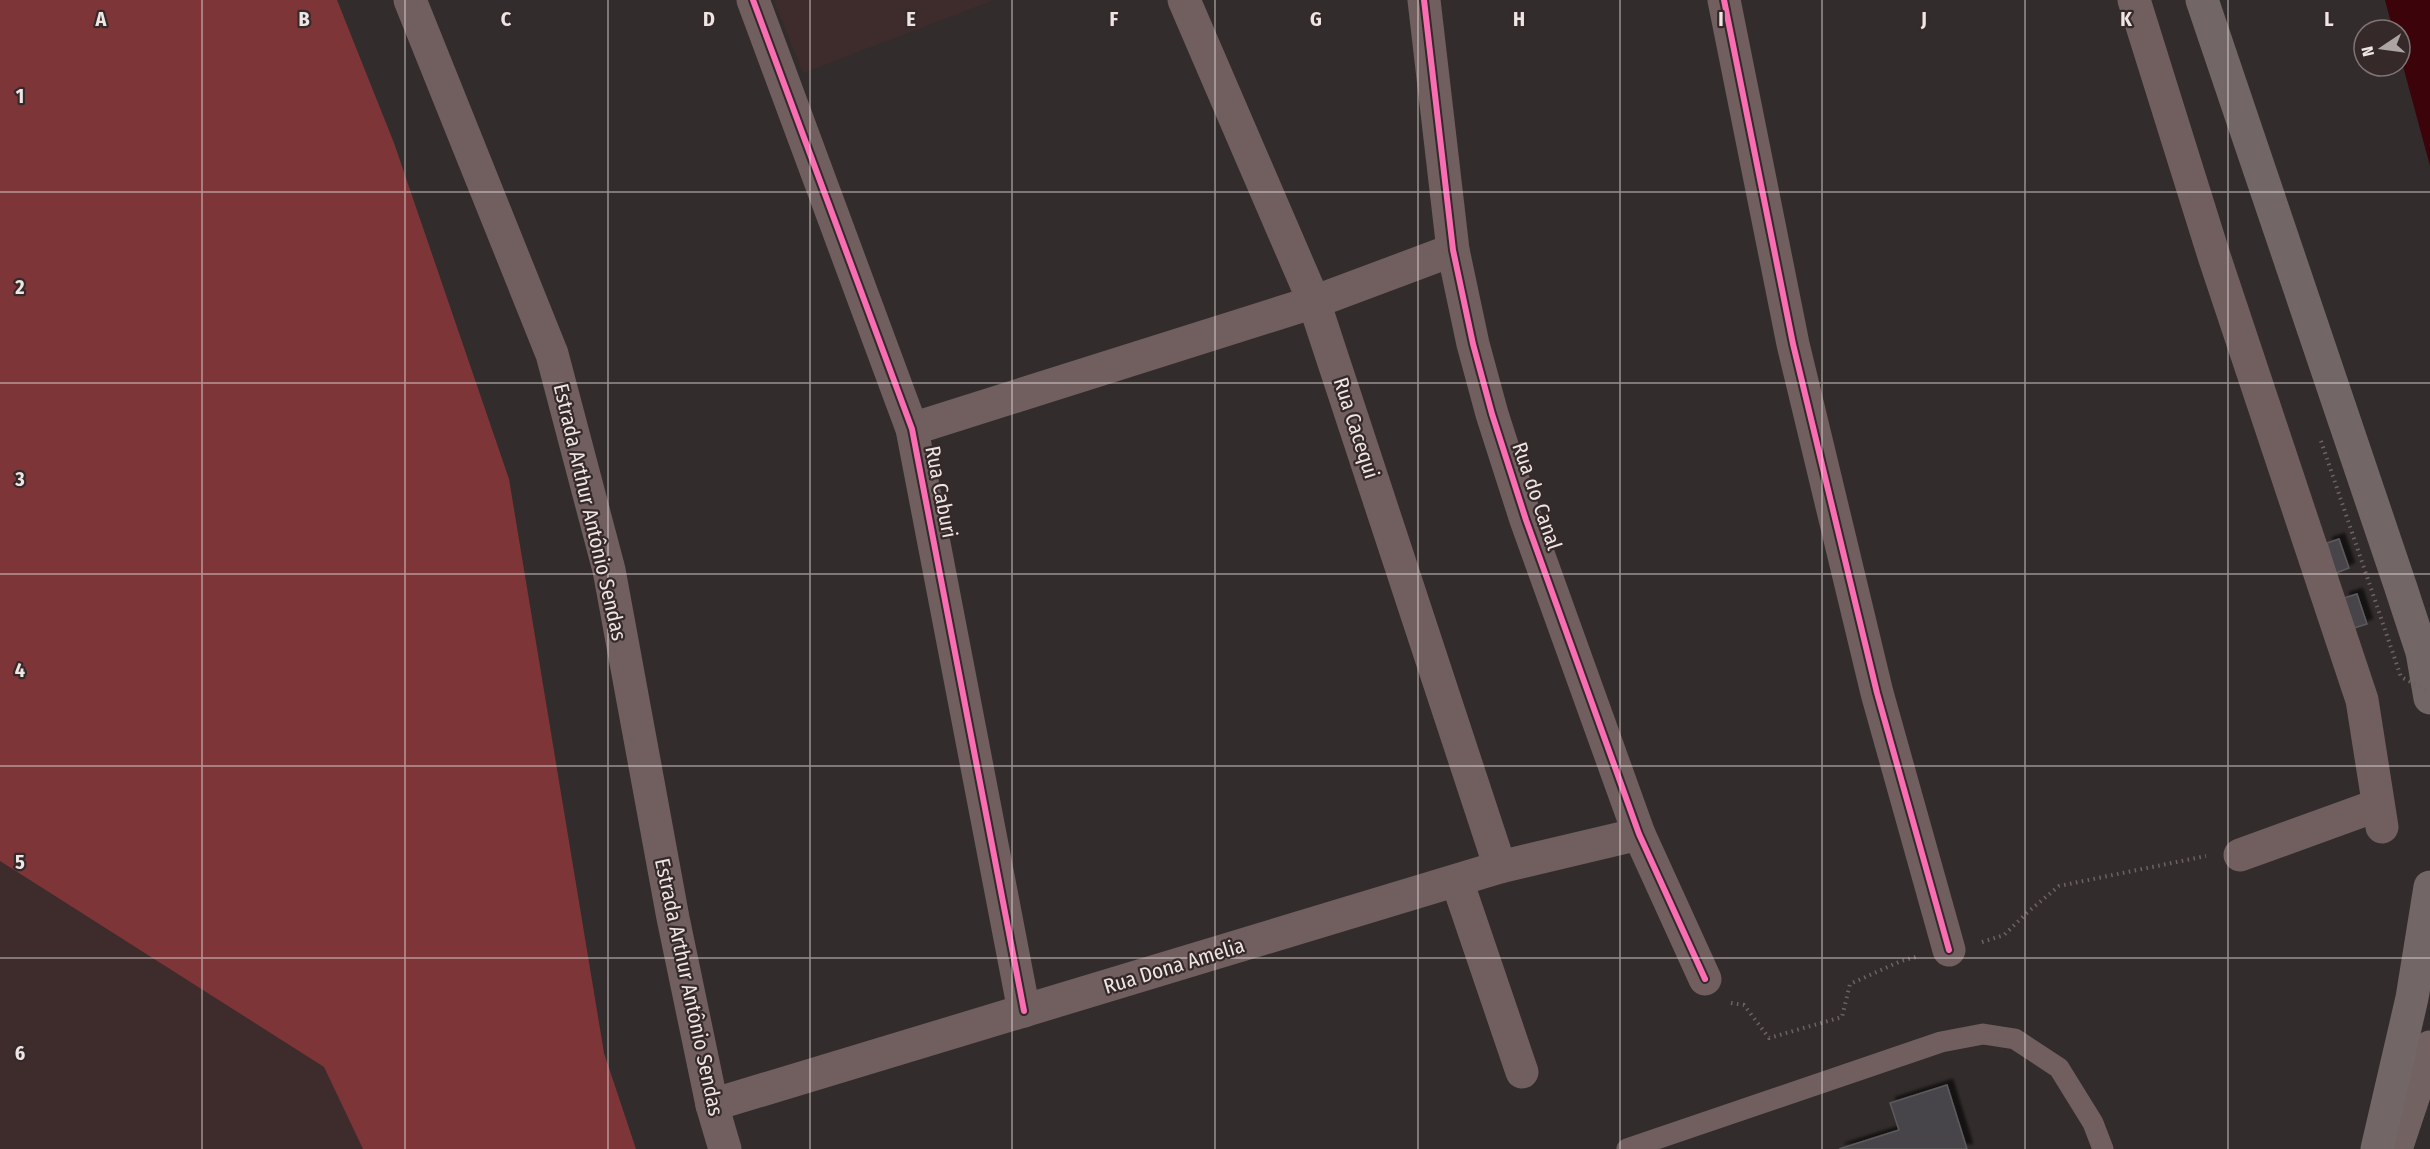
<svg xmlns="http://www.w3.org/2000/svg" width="2430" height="1149" font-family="'Fira Sans Condensed',sans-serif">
<defs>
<filter id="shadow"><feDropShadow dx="5.5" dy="-5.5" stdDeviation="1.5" flood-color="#0009"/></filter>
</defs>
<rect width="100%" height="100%" fill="#332c2c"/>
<!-- built -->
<g fill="#3e2c2c">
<path d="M774,0H994L803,73Z"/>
<path d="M0,861L324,1067L363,1149H0Z"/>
</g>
<!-- green -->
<path fill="#7d3538" d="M0,0H337L394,143L509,479L604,1053L636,1149H363L324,1067L0,861Z"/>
<!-- water -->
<path fill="#3c040a" d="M2385,0H2430V166L2400,55V30H2393Z"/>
<!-- building -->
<g fill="#474548" stroke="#5c5a5c" stroke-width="1.5" filter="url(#shadow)">
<path d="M2339,539L2349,568L2336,573L2327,543Z"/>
<path d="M2357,594L2367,624L2354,628L2344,598Z"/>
<path d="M1947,1085L1967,1149H1839L1899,1130L1890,1103Z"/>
</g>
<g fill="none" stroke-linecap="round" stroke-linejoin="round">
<!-- path -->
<g stroke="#6f6363" stroke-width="4" stroke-dasharray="1.5 4.5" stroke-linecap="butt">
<path d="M1982,942L2004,935L2029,911L2059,886L2206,856"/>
<path d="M1731,1003L1744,1005L1769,1038L1842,1017L1850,984L1901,961L1916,957"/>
</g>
<!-- service -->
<path stroke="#715f5f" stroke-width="21" d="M1627,1149L1941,1042L1983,1034L2015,1039L2059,1068L2093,1123L2103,1149"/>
<!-- minor -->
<g stroke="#715f5f" stroke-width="33">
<path d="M753,0L912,429L1024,1011"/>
<path d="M1184,0L1314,302L1500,867"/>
<path d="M1424,0L1453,250L1473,344L1492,414L1526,520L1639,834L1705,979"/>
<path d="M1724,0L1793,344L1877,693L1949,950"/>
<path d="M2134,0L2214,256L2362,700L2382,827"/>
<path d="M912,429L1314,302L1453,250"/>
<path d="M2240,855L2378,805"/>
<path d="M1457,881L1522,1072"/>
<path d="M712,1105L1500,867L1639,834"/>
</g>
<!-- primary -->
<path stroke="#715f5f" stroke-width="33" d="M410,0L552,354L609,570L673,918L712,1105L725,1149"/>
<!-- trunk -->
<path stroke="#726262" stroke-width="33" d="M2396,1149L2430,1047"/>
<!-- motorway -->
<g stroke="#736666" stroke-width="33">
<path d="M2202,0L2400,585L2422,652L2430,698"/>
<path d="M2377,1149L2412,998L2430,887"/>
</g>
<!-- path-bridge -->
<path stroke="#6f6363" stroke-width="4" stroke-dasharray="1.5 4.5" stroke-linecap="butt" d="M2321,441L2401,677L2430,692"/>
<!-- cycleway casing -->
<g stroke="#362929" stroke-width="10">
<g id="cycleway">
<path d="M753,0L912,429L1024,1011"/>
<path d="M1424,0L1453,250L1473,344L1492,414L1526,520L1639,834L1705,979"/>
<path d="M1724,0L1793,344L1877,693L1949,950"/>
</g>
</g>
<!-- cycleway -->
<use href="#cycleway" stroke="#f96db3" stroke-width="6"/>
</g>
<!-- grid -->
<path fill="none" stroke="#eee5e5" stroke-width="1.5" stroke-opacity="0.55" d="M202,0V1149M405,0V1149M608,0V1149M810,0V1149M1012,0V1149M1215,0V1149M1418,0V1149M1620,0V1149M1822,0V1149M2025,0V1149M2228,0V1149M0,192H2430M0,383H2430M0,574H2430M0,766H2430M0,958H2430"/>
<g text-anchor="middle" stroke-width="4.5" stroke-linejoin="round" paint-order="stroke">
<!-- street labels -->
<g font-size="21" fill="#eee5e5" stroke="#362929">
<text transform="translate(1356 428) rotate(72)" y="7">Rua Cacequi</text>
<text transform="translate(941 492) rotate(79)" y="7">Rua Caburi</text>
<text transform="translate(1537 496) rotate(71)" y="7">Rua do Canal</text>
<text transform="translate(590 512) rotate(77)" y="7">Estrada Arthur Antônio Sendas</text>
<text transform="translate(1174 966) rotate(-17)" y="7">Rua Dona Amelia</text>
<text transform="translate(689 987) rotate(78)" y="7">Estrada Arthur Antônio Sendas</text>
</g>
</g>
<g font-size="20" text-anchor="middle" font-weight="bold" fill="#eee5e5" stroke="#362929" stroke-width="4.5" stroke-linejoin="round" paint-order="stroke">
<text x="101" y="26">A</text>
<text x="304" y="26">B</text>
<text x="506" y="26">C</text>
<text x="709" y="26">D</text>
<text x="911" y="26">E</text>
<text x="1114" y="26">F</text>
<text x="1316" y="26">G</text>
<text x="1519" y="26">H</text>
<text x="1721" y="26">I</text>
<text x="1924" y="26">J</text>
<text x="2126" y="26">K</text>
<text x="2329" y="26">L</text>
<text x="20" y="103">1</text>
<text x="20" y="294">2</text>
<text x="20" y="486">3</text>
<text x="20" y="677">4</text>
<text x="20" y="869">5</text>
<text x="20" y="1060">6</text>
</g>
<!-- north arrow -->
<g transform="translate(2382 48) rotate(257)"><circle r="28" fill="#362929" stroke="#807474" stroke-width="1.5"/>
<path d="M0-4.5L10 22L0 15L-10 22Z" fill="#ada4a4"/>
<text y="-9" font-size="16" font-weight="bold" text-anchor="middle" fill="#eee5e5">N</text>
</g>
</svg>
